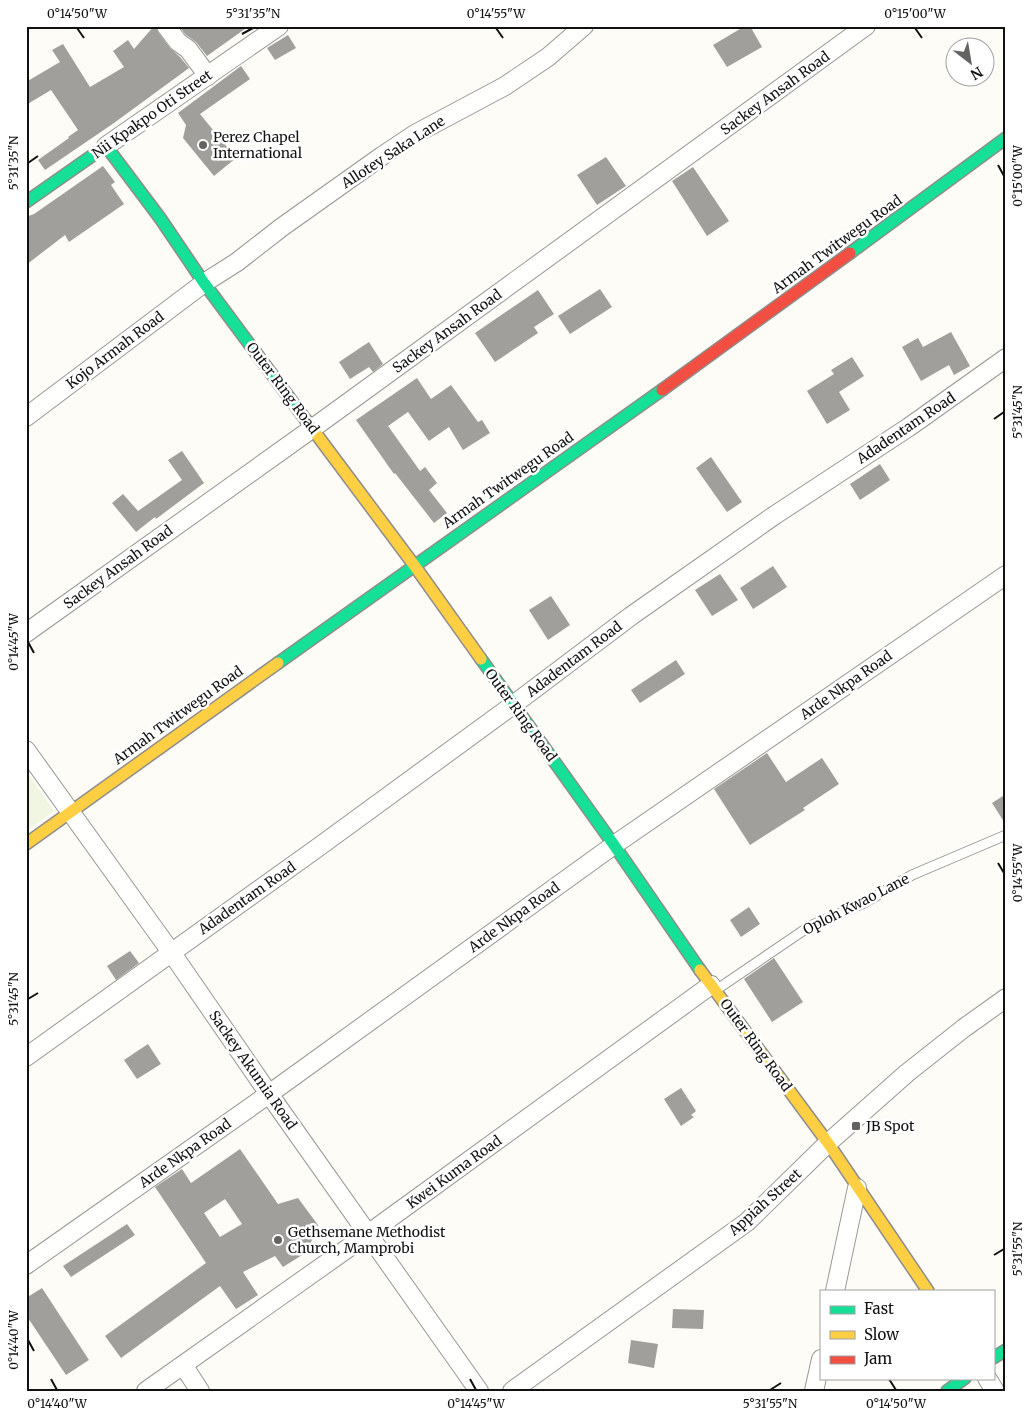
<svg xmlns="http://www.w3.org/2000/svg" width="1032" height="1417" font-family="Merriweather,serif">
<rect width="100%" height="100%" fill="#fdfcf7"/>
<!-- pitch -->
<path fill="#f0f6e1" d="M26,771L54,811L26,831Z"/>
<!-- building -->
<g fill="#a19f9c" fill-rule="evenodd">
<path d="M154,26H156L158,32L170,48L180,57L189,68L114,123L45,170L38,160L69,138L68,137L78,130L51,90L26,105V82L60,62L52,50L63,44L90,87L124,67L113,51L128,40L134,49Z"/>
<path d="M179,26H249L207,56L196,42L185,34Z"/>
<path d="M745,26H750L762,47L727,67L713,45Z"/>
<path d="M288,35L296,48L275,60L267,48Z"/>
<path d="M241,66L250,79L200,114L236,158L214,176L183,138L186,125L178,113Z"/>
<path d="M606,157L626,186L597,205L577,175Z"/>
<path d="M103,166L115,182L111,185L124,204L69,242L65,235L26,265V217L34,214Z"/>
<path d="M693,167L729,221L707,236L672,181Z"/>
<path d="M600,289L612,307L570,334L558,316Z"/>
<path d="M538,290L554,314L534,327L538,333L495,362L475,333Z"/>
<path d="M951,332L970,366L954,375L949,365L921,381L902,347L918,338L923,347Z"/>
<path d="M369,342L383,364L373,372L369,367L350,379L339,362Z"/>
<path d="M852,357L864,376L839,392L850,410L827,424L807,391L834,374L831,370Z"/>
<path d="M417,378L431,399L451,385L478,422L482,420L490,433L463,450L449,427L429,441L408,412L388,426L420,471L425,467L437,483L429,490L447,513L434,523L395,473L394,474L356,420Z"/>
<path d="M182,451L204,483L156,519L155,517L136,532L112,503L123,494L138,511L182,480L168,460Z"/>
<path d="M711,457L742,502L727,512L696,468Z"/>
<path d="M880,464L890,480L860,500L850,484Z"/>
<path d="M773,566L787,587L753,609L740,588Z"/>
<path d="M720,574L738,600L712,616L695,590Z"/>
<path d="M551,596L570,625L548,640L529,610Z"/>
<path d="M676,660L685,674L640,703L631,690Z"/>
<path d="M767,753L786,782L822,758L839,784L803,808L805,810L750,845L714,789Z"/>
<path d="M1006,794V825L992,803Z"/>
<path d="M749,907L760,924L741,937L730,920Z"/>
<path d="M130,951L139,963L116,980L107,966Z"/>
<path d="M774,958L803,1002L772,1022L744,979Z"/>
<path d="M148,1044L161,1064L137,1079L124,1060Z"/>
<path d="M681,1088L696,1111L691,1115L694,1117L681,1126L664,1099Z"/>
<path d="M240,1149L278,1204L298,1198L318,1225L307,1252L283,1267L275,1256L243,1272L258,1295L236,1309L220,1286L121,1358L105,1336L206,1263L155,1187L182,1169L191,1183ZM225,1199L242,1224L220,1237L204,1213Z"/>
<path d="M127,1224L135,1235L71,1277L63,1266Z"/>
<path d="M42,1288L89,1360L66,1375L26,1315V1298Z"/>
<path d="M673,1309L704,1310L703,1329L672,1328Z"/>
<path d="M631,1340L658,1344L654,1368L628,1363Z"/>
</g>
<g fill="none" stroke-linecap="round" stroke-linejoin="round">
<!-- lane casing -->
<g stroke="#979795" stroke-width="11">
<path id="lane" d="M716,990L810,926L864,903L912,875L1006,835"/>
</g>
<!-- street casing -->
<g stroke="#979795" stroke-width="20">
<g id="street">
<path d="M166,26L178,42L188,49L208,76"/>
<path d="M106,146L279,26"/>
<path d="M26,417L204,283L237,262L282,227L382,156L415,134L505,86L548,57L584,26"/>
<path d="M26,633L313,428L866,26"/>
<path d="M26,750L171,952L269,1094L479,1391"/>
<path d="M26,1057L320,846L513,705L631,616L775,515L909,427L1006,358"/>
<path d="M26,1265L269,1094L614,845L1006,575"/>
<path d="M835,1291L857,1188"/>
<path d="M183,1365L200,1391"/>
<path d="M987,1378L995,1391"/>
<path d="M146,1391L368,1234L711,985"/>
<path d="M512,1391L747,1222L828,1143L907,1073L964,1028L1006,998"/>
<path d="M814,1391L821,1359"/>
</g>
</g>
<!-- fast casing -->
<g stroke="#8e8d8b" stroke-width="14">
<g id="fast">
<path d="M26,202L106,146L160,218L204,283L317,435"/>
<path d="M850,253L1006,138"/>
<path d="M481,659L614,845L700,970"/>
<path d="M278,663L662,390"/>
<path d="M993,1358L1006,1350"/>
<path d="M947,1391L965,1378"/>
</g>
</g>
<!-- slow casing -->
<g stroke="#8e8d8b" stroke-width="14">
<g id="slow">
<path d="M317,435L414,565L481,659"/>
<path d="M26,844L278,663"/>
<path d="M700,970L828,1143L928,1291"/>
</g>
</g>
<!-- jam casing -->
<g stroke="#8e8d8b" stroke-width="14">
<path id="jam" d="M662,390L850,253"/>
</g>
<!-- lane -->
<use href="#lane" stroke="#fffffe" stroke-width="9"/>
<!-- street -->
<use href="#street" stroke="#fffffe" stroke-width="18"/>
<!-- fast -->
<use href="#fast" stroke="#16e098" stroke-width="11"/>
<!-- slow -->
<use href="#slow" stroke="#ffcf43" stroke-width="11"/>
<!-- jam -->
<use href="#jam" stroke="#f24e42" stroke-width="11"/>
</g>
<!-- ticks -->
<path fill="none" stroke="#111" stroke-width="2" d="M77,28L84,38M496,28L503,38M915,28L922,38M242,34L253,28M28,163L38,156M998,165L1004,176M994,419L1004,412M28,642L34,653M998,863L1004,873M28,999L38,993M994,1255L1004,1249M28,1340L34,1351M51,1379L57,1390M470,1379L476,1390M889,1379L896,1390M770,1390L781,1383"/>
<!-- markers -->
<g fill="#646362" stroke="#fff" stroke-width="2">
<circle cx="203" cy="145" r="5"/>
<rect x="851" y="1121" width="10" height="10" rx="2.5"/>
<circle cx="278" cy="1240" r="5"/>
</g>
<g text-anchor="middle" stroke-width="5" stroke-linejoin="round" paint-order="stroke">
<!-- street labels -->
<g font-size="14" fill="#111" stroke="#fff">
<text transform="translate(775 93) rotate(-36)" y="5">Sackey Ansah Road</text>
<text transform="translate(152 114) rotate(-35)" y="5">Nii Kpakpo Oti Street</text>
<text transform="translate(393 152) rotate(-33)" y="5">Allotey Saka Lane</text>
<text transform="translate(837 244) rotate(-36)" y="5">Armah Twitwegu Road</text>
<text transform="translate(447 331) rotate(-36)" y="5">Sackey Ansah Road</text>
<text transform="translate(115 350) rotate(-37)" y="5">Kojo Armah Road</text>
<text transform="translate(283 388) rotate(53)" y="5">Outer Ring Road</text>
<text transform="translate(906 428) rotate(-34)" y="5">Adadentam Road</text>
<text transform="translate(508 480) rotate(-35)" y="5">Armah Twitwegu Road</text>
<text transform="translate(118 567) rotate(-36)" y="5">Sackey Ansah Road</text>
<text transform="translate(574 659) rotate(-37)" y="5">Adadentam Road</text>
<text transform="translate(846 685) rotate(-35)" y="5">Arde Nkpa Road</text>
<text transform="translate(178 715) rotate(-36)" y="5">Armah Twitwegu Road</text>
<text transform="translate(521 715) rotate(54)" y="5">Outer Ring Road</text>
<text transform="translate(247 898) rotate(-35)" y="5">Adadentam Road</text>
<text transform="translate(856 904) rotate(-27)" y="5">Oploh Kwao Lane</text>
<text transform="translate(514 917) rotate(-36)" y="5">Arde Nkpa Road</text>
<text transform="translate(756 1045) rotate(54)" y="5">Outer Ring Road</text>
<text transform="translate(253 1070) rotate(55)" y="5">Sackey Akumia Road</text>
<text transform="translate(185 1153) rotate(-35)" y="5">Arde Nkpa Road</text>
<text transform="translate(454 1172) rotate(-36)" y="5">Kwei Kuma Road</text>
<text transform="translate(765 1202) rotate(-42)" y="5">Appiah Street</text>
</g>
<!-- poi labels -->
<g font-size="14" fill="#111" stroke="#fff" text-anchor="start">
<text x="213" y="142">Perez Chapel<tspan x="213" dy="16">International</tspan></text>
<text x="866" y="1131">JB Spot</text>
<text x="288" y="1237">Gethsemane Methodist<tspan x="288" dy="16">Church, Mamprobi</tspan></text>
</g>
</g>
<!-- border -->
<rect width="1032" height="1417" fill="none" stroke="#ffffff" stroke-width="55"/>
<!-- legend -->
<rect x="820" y="1290" width="175" height="90" fill="#ffffff" stroke="#a0a0a0"/>
<rect x="830" y="1306" width="25" height="8" fill="#16e098" stroke="#a0a0a0"/>
<text x="864" y="1314" font-size="15" fill="#111111">Fast</text>
<rect x="830" y="1331" width="25" height="8" fill="#ffcf43" stroke="#a0a0a0"/>
<text x="864" y="1340" font-size="15" fill="#111111">Slow</text>
<rect x="830" y="1356" width="25" height="8" fill="#f24e42" stroke="#a0a0a0"/>
<text x="864" y="1364" font-size="15" fill="#111111">Jam</text>
<!-- north arrow -->
<g transform="translate(970 62) rotate(149)"><circle r="24" fill="#ffffff" stroke="#a0a0a0"/>
<path d="M0-4L9 19L0 12L-9 19Z" fill="#646362"/>
<text y="-8" font-size="14" font-weight="bold" text-anchor="middle" fill="#111111">N</text>
</g>
<rect x="28" y="28" width="976" height="1362" fill="none" stroke="#111" stroke-width="2"/>
<g font-size="12" text-anchor="middle" fill="#111">
<text x="77" y="18">0°14'50"W</text>
<text x="253" y="18">5°31'35"N</text>
<text x="496" y="18">0°14'55"W</text>
<text x="915" y="18">0°15'00"W</text>
<text transform="translate(14 163) rotate(-90)" y="4">5°31'35"N</text>
<text transform="translate(1018 176) rotate(-90)" y="4">0°15'00"W</text>
<text transform="translate(1018 412) rotate(-90)" y="4">5°31'45"N</text>
<text transform="translate(14 642) rotate(-90)" y="4">0°14'45"W</text>
<text transform="translate(1018 873) rotate(-90)" y="4">0°14'55"W</text>
<text transform="translate(14 999) rotate(-90)" y="4">5°31'45"N</text>
<text transform="translate(1018 1249) rotate(-90)" y="4">5°31'55"N</text>
<text transform="translate(14 1340) rotate(-90)" y="4">0°14'40"W</text>
<text x="57" y="1408">0°14'40"W</text>
<text x="476" y="1408">0°14'45"W</text>
<text x="770" y="1408">5°31'55"N</text>
<text x="896" y="1408">0°14'50"W</text>
</g>
</svg>
